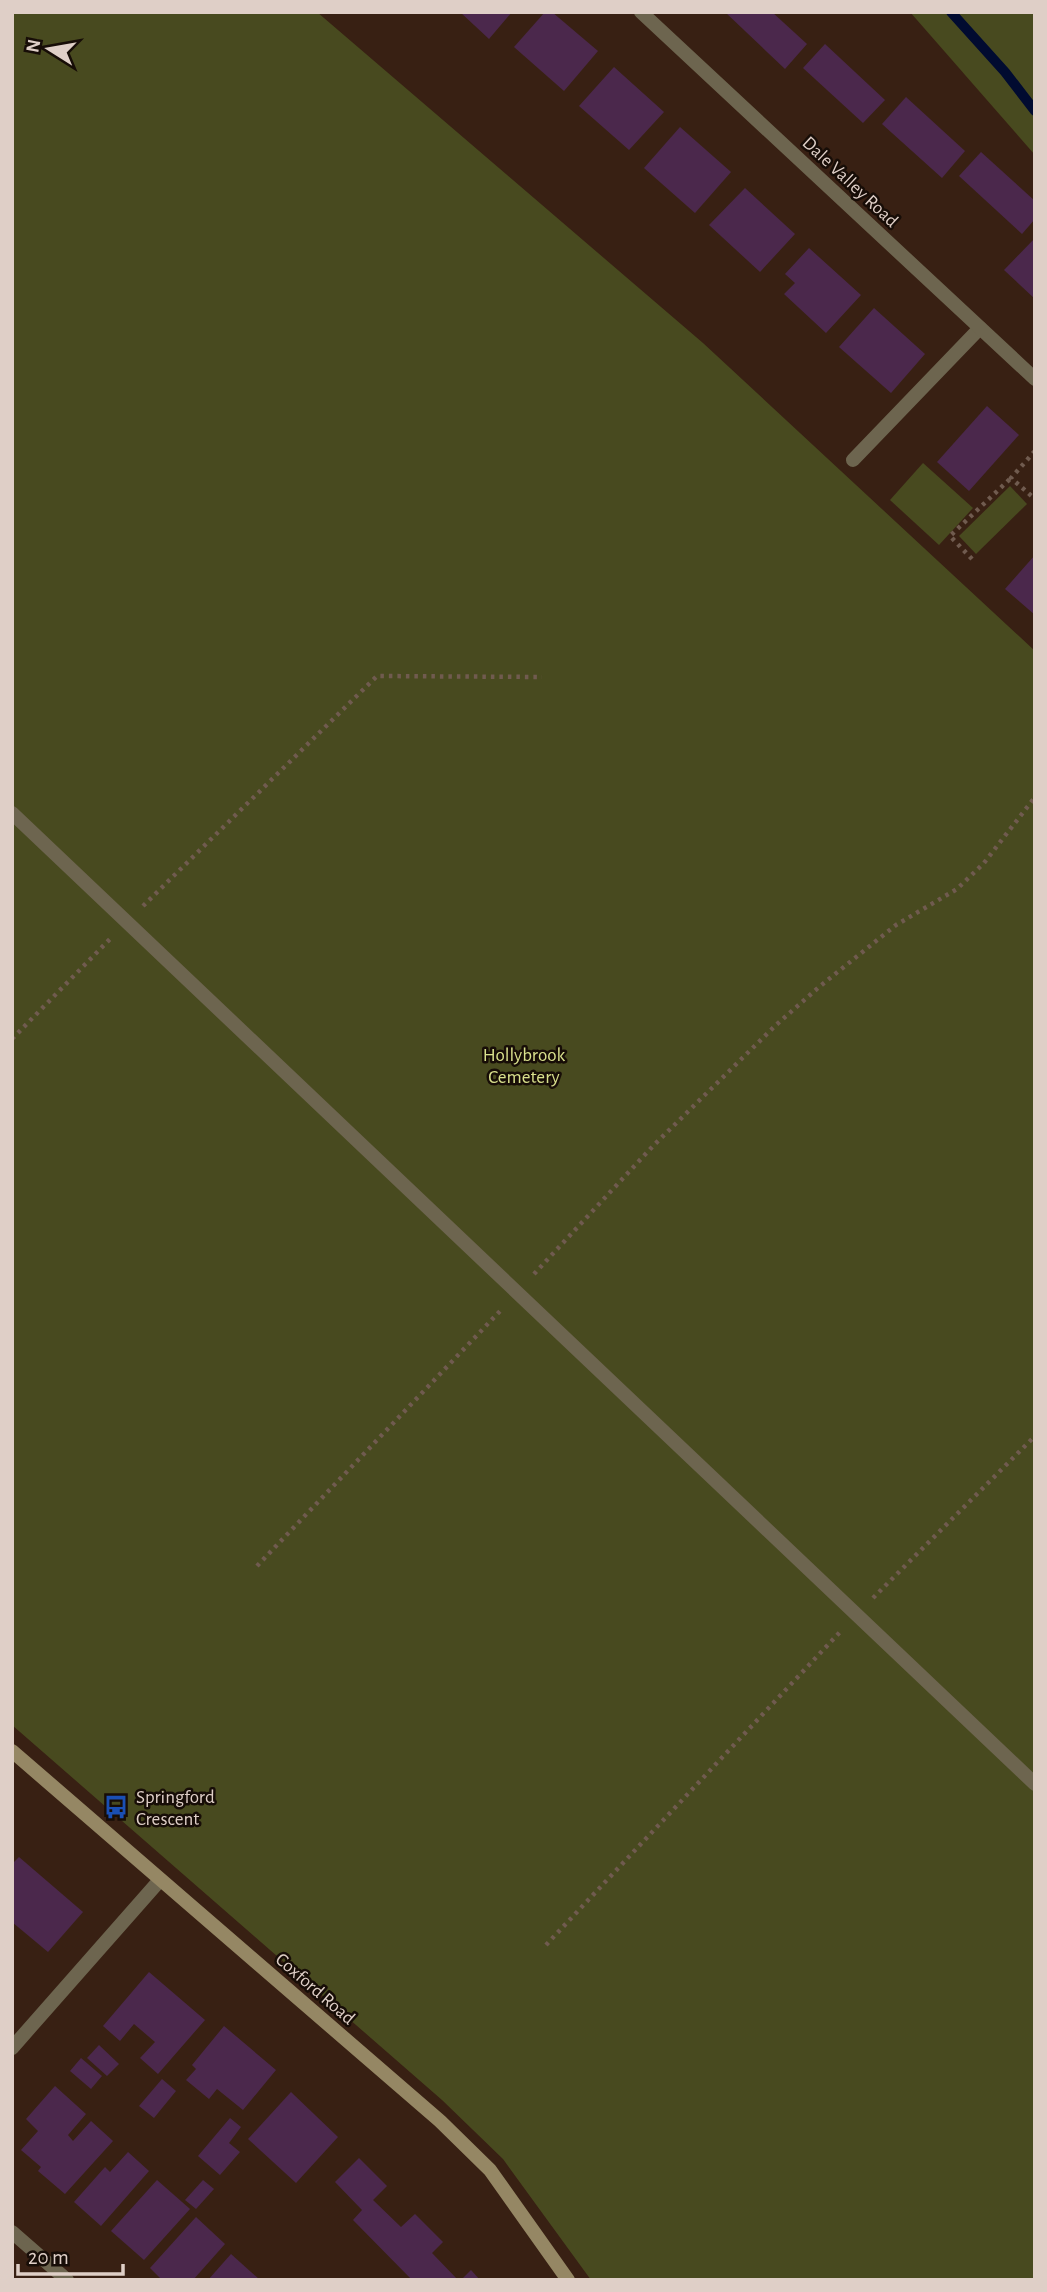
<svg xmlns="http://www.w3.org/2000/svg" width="1047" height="2292" font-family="'Alegreya Sans',sans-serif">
<rect width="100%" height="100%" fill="#382013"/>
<!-- green -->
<g fill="#484a1f">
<path d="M12,12H317L703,343L1035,651V2280H591L503,2159L442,2100L12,1725Z"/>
<path d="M910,12H1035V155Z"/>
<path d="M923,463L973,508L939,545L890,500Z"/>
<path d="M1010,486L1027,504L976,554L959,536Z"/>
</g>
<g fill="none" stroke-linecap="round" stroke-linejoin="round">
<!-- stream -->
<path stroke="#010b30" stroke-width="10" d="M951,12L1005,72L1035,111"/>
</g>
<!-- building -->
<g fill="#4b284c">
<path d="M460,12H512L489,39Z"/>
<path d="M545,12H552L598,51L564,91L514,47Z"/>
<path d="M725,12H772L807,44L785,69Z"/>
<path d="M825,44L885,100L863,123L803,68Z"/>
<path d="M614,67L664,112L629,150L579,106Z"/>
<path d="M906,97L965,151L942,178L882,124Z"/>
<path d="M680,127L731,172L695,213L644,168Z"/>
<path d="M981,152L1035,201V219L1022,234L959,176Z"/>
<path d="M745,188L795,234L760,272L709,225Z"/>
<path d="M1035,238V299L1004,270Z"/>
<path d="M809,248L861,295L826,333L784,294L795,283L785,274Z"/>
<path d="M874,308L925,354L891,393L839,347Z"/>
<path d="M987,406L1019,435L969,491L937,462Z"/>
<path d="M1035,555V615L1005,589Z"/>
<path d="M19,1857L83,1912L48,1952L12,1922V1864Z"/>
<path d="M149,1972L205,2020L158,2074L140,2058L155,2042L134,2024L120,2041L103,2026Z"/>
<path d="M224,2026L276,2070L243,2110L217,2089L209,2099L186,2080L196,2069L192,2065Z"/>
<path d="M99,2045L119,2064L107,2076L87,2058Z"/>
<path d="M81,2058L102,2076L91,2089L70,2071Z"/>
<path d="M162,2079L176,2091L154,2118L139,2106Z"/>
<path d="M55,2086L86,2114L68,2135L73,2141L91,2121L113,2141L65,2194L38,2171L41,2167L21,2150L38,2131L26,2119Z"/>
<path d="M291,2092L338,2137L296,2183L248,2139Z"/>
<path d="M230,2118L241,2127L229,2143L240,2152L220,2175L198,2156Z"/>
<path d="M128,2152L149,2171L101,2226L74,2202L105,2167L110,2172Z"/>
<path d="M359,2158L387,2186L373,2200L401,2227L415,2214L443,2242L432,2253L458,2280H412L353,2220L362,2210L335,2182Z"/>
<path d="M157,2180L190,2209L144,2260L111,2231Z"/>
<path d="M203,2180L214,2189L196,2209L185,2200Z"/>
<path d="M196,2217L225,2244L193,2280H162L150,2268Z"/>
<path d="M231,2254L260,2280H208Z"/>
<path d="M471,2270L480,2280H461Z"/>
</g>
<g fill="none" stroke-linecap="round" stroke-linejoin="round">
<!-- path -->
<g stroke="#705b4f" stroke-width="4.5" stroke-dasharray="3.5 5" stroke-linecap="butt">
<path d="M1035,451L1011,478L1035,499"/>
<path d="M972,559L950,536L1011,478"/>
<path d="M143,906L377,676L542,677"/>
<path d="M12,1039L110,939"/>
<path d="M534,1274L653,1146L776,1025L819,987L896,925L957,889L984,863L1035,797"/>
<path d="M257,1566L502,1309"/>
<path d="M873,1598L1035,1436"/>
<path d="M546,1945L840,1632"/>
</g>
<!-- lane -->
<g stroke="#6d654f" stroke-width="14">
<path d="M853,460L980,328"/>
<path d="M12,813L1035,1784"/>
</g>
<!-- street -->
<g stroke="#6d654f" stroke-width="14">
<path d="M641,12L1035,379"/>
<path d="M12,2048L160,1880"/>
<path d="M12,2232L67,2280"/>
</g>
<!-- secondary -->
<path stroke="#958764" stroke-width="14" d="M12,1751L440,2121L490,2170L568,2280"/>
</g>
<!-- icons -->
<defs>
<g id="bus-bare" transform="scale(1.89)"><path d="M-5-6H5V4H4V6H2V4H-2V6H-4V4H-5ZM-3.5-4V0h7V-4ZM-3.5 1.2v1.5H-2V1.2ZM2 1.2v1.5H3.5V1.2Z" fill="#1a4fb4" stroke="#170d07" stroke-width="2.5" paint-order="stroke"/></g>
</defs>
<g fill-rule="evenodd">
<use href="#bus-bare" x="116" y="1807"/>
</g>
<g text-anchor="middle" stroke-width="5" stroke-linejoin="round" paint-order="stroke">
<!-- street labels -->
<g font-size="19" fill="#dfcfc7" stroke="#170d07">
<text transform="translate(851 181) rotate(43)" y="7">Dale Valley Road</text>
<text transform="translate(316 1988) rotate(41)" y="7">Coxford Road</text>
</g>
<!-- park labels -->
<g font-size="19" fill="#dae18d" stroke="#170d07">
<text x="524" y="1061">Hollybrook<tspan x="524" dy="22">Cemetery</tspan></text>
</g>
<!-- poi labels -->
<g font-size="19" fill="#dfcfc7" stroke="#170d07" text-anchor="start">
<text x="136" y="1803">Springford<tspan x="136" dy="22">Crescent</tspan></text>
</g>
</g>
<!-- border -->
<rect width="1047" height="2292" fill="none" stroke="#dfcfc7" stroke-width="28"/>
<!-- north arrow -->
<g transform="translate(49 49) rotate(281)" stroke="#170d07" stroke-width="5" paint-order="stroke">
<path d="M0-5L12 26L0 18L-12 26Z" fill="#dfcfc7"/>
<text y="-10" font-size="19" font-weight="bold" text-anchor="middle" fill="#dfcfc7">N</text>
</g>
<!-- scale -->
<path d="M18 2264v10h105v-10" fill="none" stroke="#dfcfc7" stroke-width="3.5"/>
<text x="28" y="2264" font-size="21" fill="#dfcfc7" stroke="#170d07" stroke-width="5" paint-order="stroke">20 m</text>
</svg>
